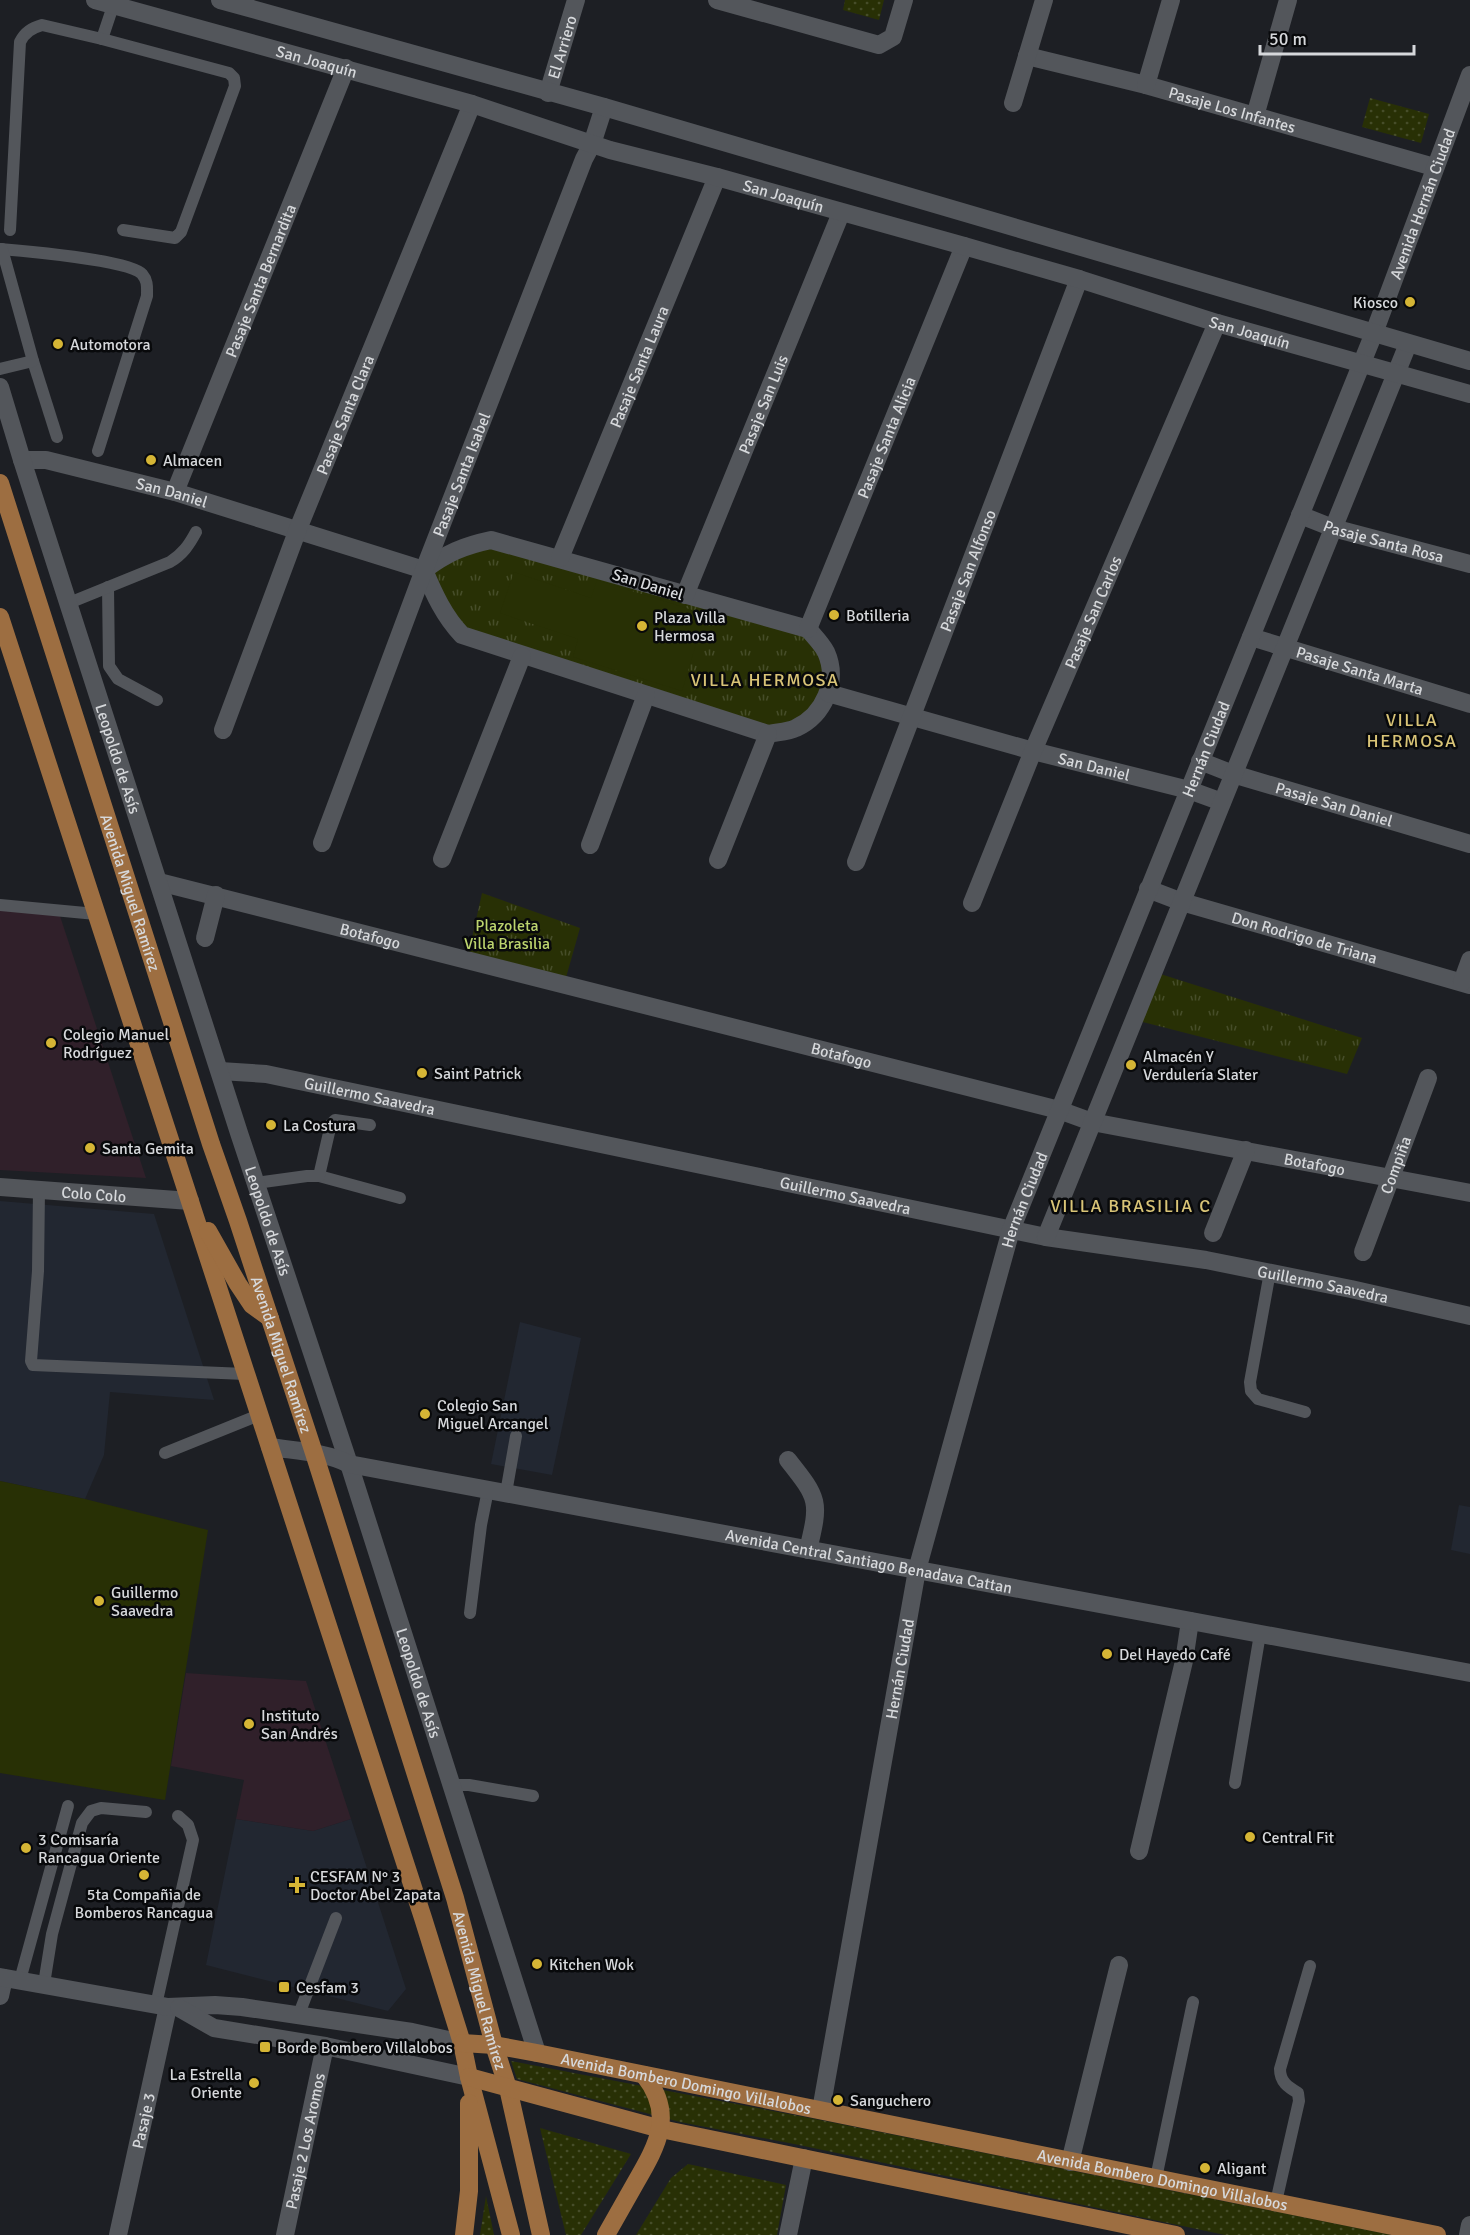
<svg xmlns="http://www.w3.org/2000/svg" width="1470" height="2235" font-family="Signika,sans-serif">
<defs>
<pattern id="grass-dots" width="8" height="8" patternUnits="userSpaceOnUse" patternTransform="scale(1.5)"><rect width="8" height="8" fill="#283005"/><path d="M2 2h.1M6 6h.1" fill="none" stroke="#464d29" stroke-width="1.8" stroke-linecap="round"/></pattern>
<pattern id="park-tufts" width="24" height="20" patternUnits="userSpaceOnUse" patternTransform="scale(1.5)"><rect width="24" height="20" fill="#283005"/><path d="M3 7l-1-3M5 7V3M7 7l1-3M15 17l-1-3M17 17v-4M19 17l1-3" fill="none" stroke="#464d29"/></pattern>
</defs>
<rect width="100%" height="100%" fill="#1d1f24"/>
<!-- built -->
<g fill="#222731">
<path d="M0,1201L154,1214L214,1400L110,1392L104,1455L85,1499L0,1481Z"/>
<path d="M520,1322L581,1338L552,1475L491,1464Z"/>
<path d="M1459,1505L1470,1507V1554L1451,1550Z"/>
<path d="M236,1819L313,1831L351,1819L406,1989L388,2011L206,1965Z"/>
</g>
<!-- education -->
<g fill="#30202a">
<path d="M0,910L60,916L146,1178L0,1170Z"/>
<path d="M186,1673L306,1681L351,1819L313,1831L236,1819L244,1780L171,1766Z"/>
</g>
<!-- grass -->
<g fill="url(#grass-dots)">
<path d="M845,0H884L879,20L843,10Z"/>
<path d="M1370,98L1429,114L1421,143L1362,127Z"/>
<path d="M511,2061L815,2119L1392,2235H1225L799,2145L680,2122L517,2079Z"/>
<path d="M540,2128L631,2154L581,2235H566Z"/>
<path d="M688,2164L786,2185L777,2235H636L671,2178Z"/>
<path d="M486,2196L494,2235H480Z"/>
</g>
<!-- park -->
<g fill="url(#park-tufts)">
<path d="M491,540L808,629L832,674L816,714L768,734L462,635L424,570Z"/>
<path d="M482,893L580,928L565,981L468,956Z"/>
<path d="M1151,971L1362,1038L1347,1074L1131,1019Z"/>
</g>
<!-- pitch -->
<g fill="#283005">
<path d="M514,572L591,598L597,580L705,614L682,691L573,657L578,639L500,613Z"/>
<path d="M0,1481L85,1499L208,1530L165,1800L0,1773Z"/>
</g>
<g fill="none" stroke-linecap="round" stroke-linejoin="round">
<!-- lane -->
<g stroke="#53565b" stroke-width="12">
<path d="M102,39L115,0"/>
<path d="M10,230L20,42C25,32 32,28 42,25L102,39L229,73L234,78L235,86L181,232L175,238L123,230"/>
<path d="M0,249C24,251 129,260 142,274C148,281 147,287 147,296L98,451"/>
<path d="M33,361L57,437"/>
<path d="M0,369L33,361L2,249"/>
<path d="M108,587L109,666L118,679L157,700"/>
<path d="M69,603L170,562C183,554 189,545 196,532"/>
<path d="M0,905L96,914"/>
<path d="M319,1176L400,1198"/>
<path d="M256,1183L307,1176H319L331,1124L335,1120L370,1125"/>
<path d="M39,1190L38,1271L31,1361L33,1365L245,1374"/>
<path d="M1270,1272L1250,1382L1251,1391L1258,1399L1305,1412"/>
<path d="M165,1453L259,1415"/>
<path d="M506,1493L516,1436"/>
<path d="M470,1613L481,1525L488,1490"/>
<path d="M1235,1783L1260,1634"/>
<path d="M452,1785H469L533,1796"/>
<path d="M20,1980L68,1806"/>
<path d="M44,1984L52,1934L82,1823L91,1811L101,1808L146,1812"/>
<path d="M156,2005L193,1840L188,1825L178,1816"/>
<path d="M299,2014L336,1918"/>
<path d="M1156,2178L1193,2002"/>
<path d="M1276,2202L1299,2101L1298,2093C1288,2087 1280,2082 1280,2069L1310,1966"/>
</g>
<!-- street -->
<g stroke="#53565b" stroke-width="18">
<path d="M717,0L879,45L893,37L904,0"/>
<path id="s1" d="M1027,56L1146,85L1434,167"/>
<path d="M1146,85L1171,0"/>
<path id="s2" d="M548,93L576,0"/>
<path d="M1013,103L1044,0"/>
<path d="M1255,116L1288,0"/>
<path id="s3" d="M22,460H46L175,492L424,570"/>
<path id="s4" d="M175,492L346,68"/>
<path id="s5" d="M1300,515L1333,528L1470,564"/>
<path d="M491,540L808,629C814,636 822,644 826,652C839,681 824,715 796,728C788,732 776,732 768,734L462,635C444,616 434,594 424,570C447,553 463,546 491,540Z"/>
<path id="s6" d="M560,558L717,177"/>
<path id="s7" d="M685,595L841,213"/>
<path id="s8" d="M808,629L964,246"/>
<path id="s9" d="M1251,637L1470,704"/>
<path id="s10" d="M828,693L1033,751L1189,790L1222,802"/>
<path id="s11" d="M223,730L298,529L472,104"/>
<path id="s12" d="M1200,761L1233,774L1470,844"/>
<path id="s13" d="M322,843L424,570L584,159L592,144L604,107"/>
<path d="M590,845L646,695"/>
<path d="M442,859L522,656"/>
<path d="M718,860L768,734"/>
<path id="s14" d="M856,862L1079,279"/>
<path id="s15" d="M159,882L1059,1110L1092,1122L1470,1193"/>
<path id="s16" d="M1148,889L1182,902L1470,985"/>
<path id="s17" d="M972,903L1033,751L1217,323"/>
<path d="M205,938L216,895"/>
<path d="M1462,982L1470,960"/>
<path id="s18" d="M220,1071L266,1074L1046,1237L1206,1260L1351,1289L1470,1316"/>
<path id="s19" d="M0,1187L190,1201"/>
<path d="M1213,1233L1246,1150"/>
<path d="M1046,1237L1408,344"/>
<path id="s20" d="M1363,1252L1428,1078"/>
<path d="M788,1460C819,1499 820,1501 808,1550"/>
<path d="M1139,1851L1184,1661L1190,1621"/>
<path d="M0,1996L4,1978"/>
<path id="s21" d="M821,2110L917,1570L1011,1230L1374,333L1470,75"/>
<path d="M1070,2162L1119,1965"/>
<path id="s22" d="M118,2235L168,2007"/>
<path id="s23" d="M285,2235L325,2046"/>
<path d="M788,2235L804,2158"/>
<path d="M1468,2235L1470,2225"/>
</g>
<!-- secondary -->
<g stroke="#53565b" stroke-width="18">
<path id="s24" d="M95,0L472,104L610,150L717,177L964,246L1079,279L1217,323L1470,394"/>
<path d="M220,0L604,107L1470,361"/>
<path id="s25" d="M0,387L22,460L240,1136L349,1464L537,2053"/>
<path id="s26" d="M270,1447C296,1451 326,1452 349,1464L1470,1673"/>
<path d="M0,1977L168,2007L215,2005L242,2007L412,2032L462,2043"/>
<path d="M179,2008L214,2028L325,2046L469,2077"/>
</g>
<!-- primary -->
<g stroke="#9d6e41" stroke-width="18">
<path id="s27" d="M0,483L211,1144L238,1221L314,1453L455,1898L494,2045L508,2088L541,2235"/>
<path d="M0,617L423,1918L462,2043L469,2077L511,2235"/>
<path d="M208,1231L238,1284L252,1305L270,1318"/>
<path id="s28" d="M462,2043L494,2045L537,2053L1437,2235"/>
<path d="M469,2077L661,2129L1176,2235"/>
<path d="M464,2235L469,2191V2103"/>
<path d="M606,2235C616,2217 626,2200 636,2182C658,2144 675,2114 644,2075"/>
</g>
</g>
<!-- markers -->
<g fill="#d5b535" stroke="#08090b" stroke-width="2">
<circle cx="1410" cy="302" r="6"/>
<circle cx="58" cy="344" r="6"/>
<circle cx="151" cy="460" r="6"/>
<circle cx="834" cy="615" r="6"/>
<circle cx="642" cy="626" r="6"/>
<circle cx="51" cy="1043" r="6"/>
<circle cx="1131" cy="1065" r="6"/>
<circle cx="422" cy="1073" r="6"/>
<circle cx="271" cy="1125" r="6"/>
<circle cx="90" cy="1148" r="6"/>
<circle cx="425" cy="1414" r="6"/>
<circle cx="99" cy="1601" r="6"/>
<circle cx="1107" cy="1654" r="6"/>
<circle cx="249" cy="1724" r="6"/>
<circle cx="1250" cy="1837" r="6"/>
<circle cx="26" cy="1848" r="6"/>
<circle cx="144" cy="1875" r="6"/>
<path d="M294 1876h6v6h6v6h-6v6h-6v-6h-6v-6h6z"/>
<circle cx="537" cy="1964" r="6"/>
<rect x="278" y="1981" width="12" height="12" rx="3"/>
<rect x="259" y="2041" width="12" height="12" rx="3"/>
<circle cx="254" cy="2083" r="6"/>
<circle cx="838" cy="2100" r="6"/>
<circle cx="1205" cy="2168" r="6"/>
</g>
<g text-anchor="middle" stroke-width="5" stroke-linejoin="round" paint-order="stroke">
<!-- street labels -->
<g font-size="16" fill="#d6d8db" stroke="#08090b">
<text dy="6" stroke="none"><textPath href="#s2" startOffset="48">El Arriero</textPath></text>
<text dy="6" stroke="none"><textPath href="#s24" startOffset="230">San Joaquín</textPath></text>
<text dy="6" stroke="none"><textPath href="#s1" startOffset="212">Pasaje Los Infantes</textPath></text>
<text dy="6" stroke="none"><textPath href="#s24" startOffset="716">San Joaquín</textPath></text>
<text dy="6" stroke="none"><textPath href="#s21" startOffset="2007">Avenida Hernán Ciudad</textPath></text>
<text dy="6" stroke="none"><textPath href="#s4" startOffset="228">Pasaje Santa Bernardita</textPath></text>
<text dy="6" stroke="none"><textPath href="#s24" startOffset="1202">San Joaquín</textPath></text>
<text dy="6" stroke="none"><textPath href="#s6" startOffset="207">Pasaje Santa Laura</textPath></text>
<text dy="6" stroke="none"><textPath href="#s7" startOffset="206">Pasaje San Luis</textPath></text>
<text dy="6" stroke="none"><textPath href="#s11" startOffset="338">Pasaje Santa Clara</textPath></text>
<text dy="6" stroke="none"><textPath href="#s8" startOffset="207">Pasaje Santa Alicia</textPath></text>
<text dy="6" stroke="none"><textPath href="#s13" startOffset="394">Pasaje Santa Isabel</textPath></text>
<text dy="6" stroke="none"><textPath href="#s3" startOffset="154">San Daniel</textPath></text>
<text dy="6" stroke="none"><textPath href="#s5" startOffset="88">Pasaje Santa Rosa</textPath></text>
<text dy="6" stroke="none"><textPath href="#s14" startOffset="312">Pasaje San Alfonso</textPath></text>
<text transform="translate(648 584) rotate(17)" y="6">San Daniel</text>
<text dy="6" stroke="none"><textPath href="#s17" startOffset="315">Pasaje San Carlos</textPath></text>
<text dy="6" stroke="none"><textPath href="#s9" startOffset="114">Pasaje Santa Marta</textPath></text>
<text dy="6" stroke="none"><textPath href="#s21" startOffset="1420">Hernán Ciudad</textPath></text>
<text dy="6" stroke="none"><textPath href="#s25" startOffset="390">Leopoldo de Asís</textPath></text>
<text dy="6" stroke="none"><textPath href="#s10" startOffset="276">San Daniel</textPath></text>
<text dy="6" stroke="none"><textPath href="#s12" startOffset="141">Pasaje San Daniel</textPath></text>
<text dy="6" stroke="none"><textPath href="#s27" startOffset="430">Avenida Miguel Ramírez</textPath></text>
<text dy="6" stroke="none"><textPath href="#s15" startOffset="218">Botafogo</textPath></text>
<text dy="6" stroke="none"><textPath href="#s16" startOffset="164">Don Rodrigo de Triana</textPath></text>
<text dy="6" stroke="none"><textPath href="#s15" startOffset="704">Botafogo</textPath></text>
<text dy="6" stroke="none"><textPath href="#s18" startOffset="152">Guillermo Saavedra</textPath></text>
<text dy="6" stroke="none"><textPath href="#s15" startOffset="1190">Botafogo</textPath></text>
<text dy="6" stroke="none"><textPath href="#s20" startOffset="93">Compiña</textPath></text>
<text dy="6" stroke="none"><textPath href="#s19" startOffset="94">Colo Colo</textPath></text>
<text dy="6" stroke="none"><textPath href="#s18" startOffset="638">Guillermo Saavedra</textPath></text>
<text dy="6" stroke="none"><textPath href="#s21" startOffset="934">Hernán Ciudad</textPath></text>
<text dy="6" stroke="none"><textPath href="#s25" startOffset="876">Leopoldo de Asís</textPath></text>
<text dy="6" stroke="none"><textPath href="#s18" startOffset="1124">Guillermo Saavedra</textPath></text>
<text dy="6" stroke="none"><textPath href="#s27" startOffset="916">Avenida Miguel Ramírez</textPath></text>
<text dy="6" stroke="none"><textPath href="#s26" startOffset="610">Avenida Central Santiago Benadava Cattan</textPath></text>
<text dy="6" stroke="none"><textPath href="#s21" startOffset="448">Hernán Ciudad</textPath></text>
<text dy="6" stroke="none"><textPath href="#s25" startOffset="1362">Leopoldo de Asís</textPath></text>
<text dy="6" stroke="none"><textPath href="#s27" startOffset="1582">Avenida Miguel Ramírez</textPath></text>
<text dy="6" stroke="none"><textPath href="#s28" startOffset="228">Avenida Bombero Domingo Villalobos</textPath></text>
<text dy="6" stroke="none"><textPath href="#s22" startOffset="117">Pasaje 3</textPath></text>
<text dy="6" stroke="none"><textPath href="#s23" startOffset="96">Pasaje 2 Los Aromos</textPath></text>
<text dy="6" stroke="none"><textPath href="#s28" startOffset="714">Avenida Bombero Domingo Villalobos</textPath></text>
</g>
<!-- poi labels -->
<g font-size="16" fill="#d6d8db" stroke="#08090b" text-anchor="start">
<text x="1398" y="308" text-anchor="end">Kiosco</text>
<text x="70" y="350">Automotora</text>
<text x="163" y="466">Almacen</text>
<text x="846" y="621">Botilleria</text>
<text x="654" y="623">Plaza Villa<tspan x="654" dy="18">Hermosa</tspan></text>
<text x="63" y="1040">Colegio Manuel<tspan x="63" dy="18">Rodríguez</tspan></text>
<text x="1143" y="1062">Almacén Y<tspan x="1143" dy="18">Verdulería Slater</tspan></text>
<text x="434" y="1079">Saint Patrick</text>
<text x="283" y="1131">La Costura</text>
<text x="102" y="1154">Santa Gemita</text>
<text x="437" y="1411">Colegio San<tspan x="437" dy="18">Miguel Arcangel</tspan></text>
<text x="111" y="1598">Guillermo<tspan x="111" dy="18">Saavedra</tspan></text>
<text x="1119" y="1660">Del Hayedo Café</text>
<text x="261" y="1721">Instituto<tspan x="261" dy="18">San Andrés</tspan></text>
<text x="1262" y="1843">Central Fit</text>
<text x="38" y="1845">3 Comisaría<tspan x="38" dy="18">Rancagua Oriente</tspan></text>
<text x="310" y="1882">CESFAM N° 3<tspan x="310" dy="18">Doctor Abel Zapata</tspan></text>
<text x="144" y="1900" text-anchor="middle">5ta Compañia de<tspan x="144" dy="18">Bomberos Rancagua</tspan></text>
<text x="549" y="1970">Kitchen Wok</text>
<text x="296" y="1993">Cesfam 3</text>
<text x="277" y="2053">Borde Bombero Villalobos</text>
<text x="242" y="2080" text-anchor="end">La Estrella<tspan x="242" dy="18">Oriente</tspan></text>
<text x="850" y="2106">Sanguchero</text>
<text x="1217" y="2174">Aligant</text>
</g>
<!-- park labels -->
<g font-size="16" fill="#bcd46e" stroke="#08090b">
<text x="507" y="931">Plazoleta<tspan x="507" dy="18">Villa Brasilia</tspan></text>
</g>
<!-- neighbourhood labels -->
<g font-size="18" letter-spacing="1.5" fill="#d9c477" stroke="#08090b">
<text x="765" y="686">VILLA HERMOSA</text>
<text x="1412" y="726">VILLA<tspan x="1412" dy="21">HERMOSA</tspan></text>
<text x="1131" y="1212">VILLA BRASILIA C</text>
</g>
</g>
<!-- scale -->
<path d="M1260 45v9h154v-9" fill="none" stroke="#d6d8db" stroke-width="3"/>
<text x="1269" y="45" font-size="18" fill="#d6d8db" stroke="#08090b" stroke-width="4.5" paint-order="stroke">50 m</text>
</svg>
